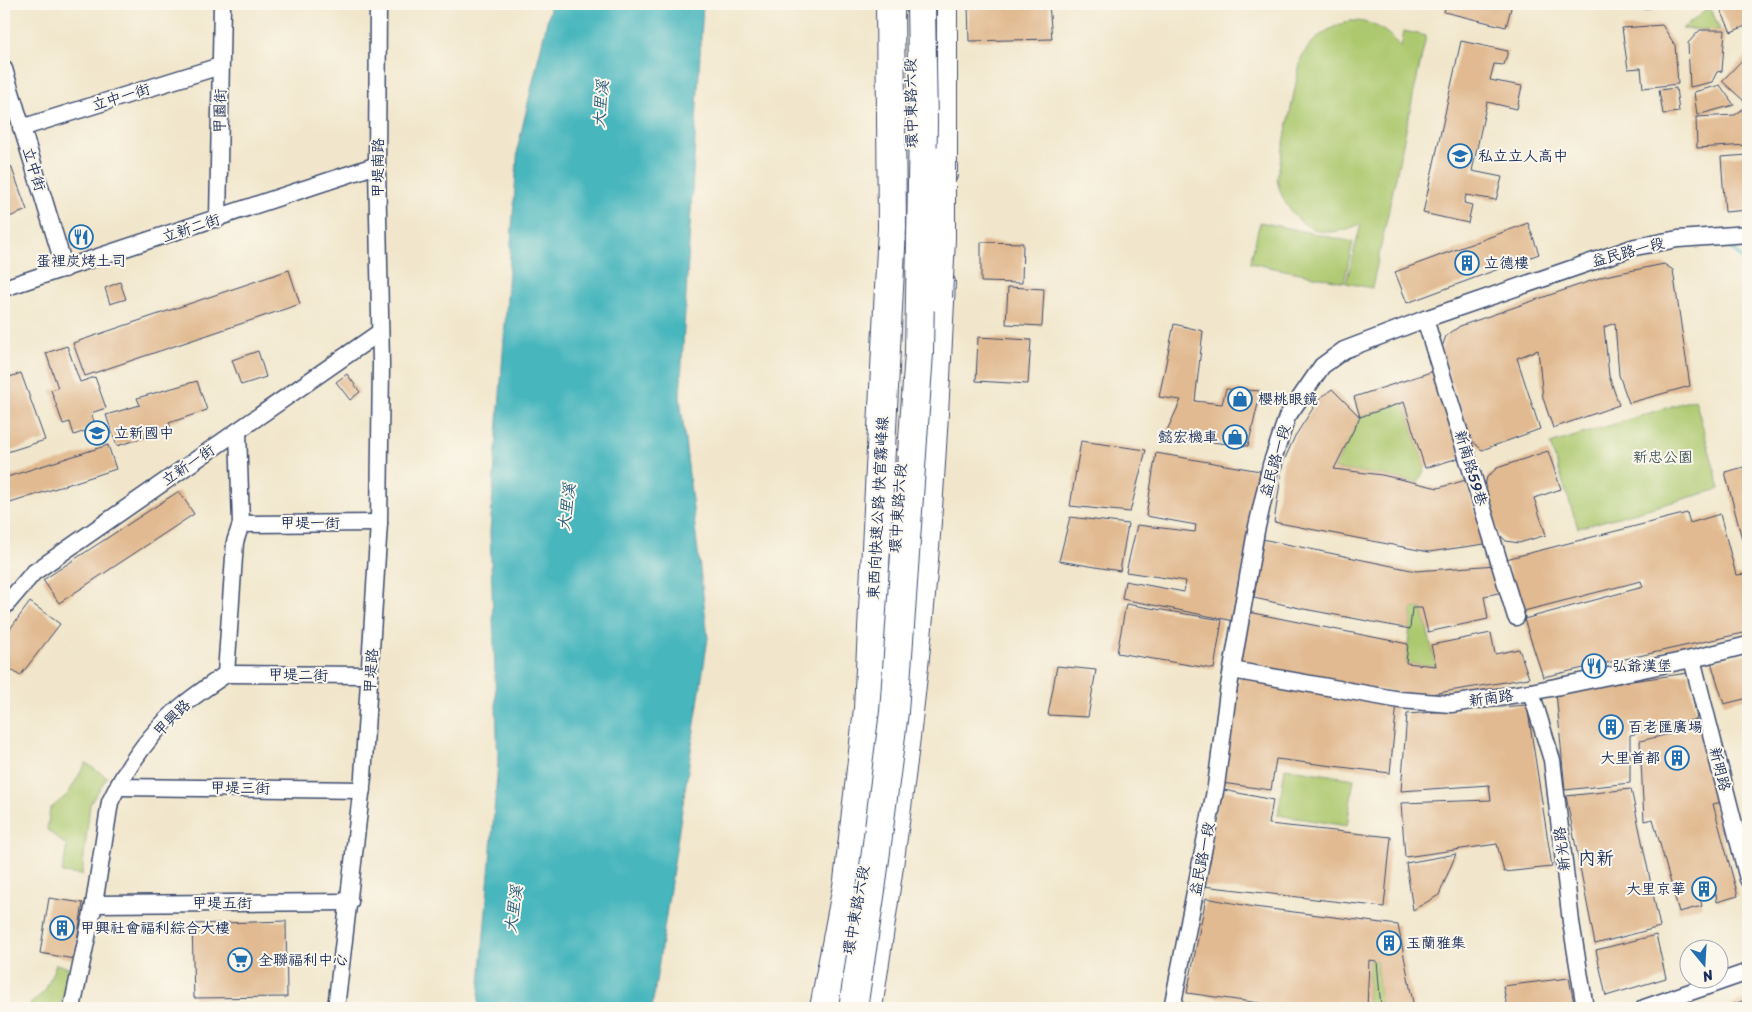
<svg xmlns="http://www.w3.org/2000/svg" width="1752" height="1012" font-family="Sriracha,'LXGW WenKai TC',sans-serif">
<rect width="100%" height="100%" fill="#fbf7ec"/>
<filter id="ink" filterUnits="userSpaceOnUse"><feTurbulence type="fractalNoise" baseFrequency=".02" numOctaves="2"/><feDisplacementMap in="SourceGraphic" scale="10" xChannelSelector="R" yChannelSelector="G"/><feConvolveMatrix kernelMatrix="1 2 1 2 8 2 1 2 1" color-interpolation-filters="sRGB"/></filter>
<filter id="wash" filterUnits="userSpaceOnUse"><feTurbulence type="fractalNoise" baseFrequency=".0096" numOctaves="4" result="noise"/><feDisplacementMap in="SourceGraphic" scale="20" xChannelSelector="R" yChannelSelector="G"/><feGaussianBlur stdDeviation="1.12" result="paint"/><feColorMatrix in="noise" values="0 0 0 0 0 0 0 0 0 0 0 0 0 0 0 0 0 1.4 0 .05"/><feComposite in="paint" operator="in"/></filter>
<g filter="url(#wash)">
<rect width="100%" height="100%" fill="#f1e6cb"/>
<!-- green -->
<g fill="#adc96f" stroke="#647c66">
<path d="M1710,7L1720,30L1682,29Z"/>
<path d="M1349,21C1371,20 1388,30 1401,48L1404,31L1426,36L1372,288L1346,283L1361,224C1352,227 1341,232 1331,232C1301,233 1281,204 1277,178L1301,58C1312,38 1328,28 1349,21Z"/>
<path d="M1260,222L1353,242L1344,282L1250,263Z"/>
<path d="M1695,399L1720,489L1578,528L1550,444Z"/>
<path d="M1404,402L1425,468L1418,483L1382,475L1334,469L1360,417Z"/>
<path d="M1412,608H1422L1436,666L1406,663Z"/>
<path d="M86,763L107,777L90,804L82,875L62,873L67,846L47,830L50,809L68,794Z"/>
<path d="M1285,768L1354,779L1347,826L1278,815Z"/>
<path d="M1369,960L1377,961L1381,1008H1367Z"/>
<path d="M56,964L72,969L60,1008H26L45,991Z"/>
</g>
<!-- water -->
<path fill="#46b6bd" stroke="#30728e" d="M551,4H703L680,397L708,638L652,1008H478L498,763L490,532L518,146Z"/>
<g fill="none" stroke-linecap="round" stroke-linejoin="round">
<!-- stream -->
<path stroke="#46b6bd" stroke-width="4.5" d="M1726,243L1744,260"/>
</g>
<g id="blocks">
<!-- building -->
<g fill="#e1ba91">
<path d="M968,4H1049L1052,39L969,41Z"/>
<path d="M1446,4H1512L1506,27L1444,12Z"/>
<path d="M1638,4H1670V5L1642,9Z"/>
<path d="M1718,4H1748V25L1731,32Z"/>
<path d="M1662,25L1675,45L1678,84L1643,88L1641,68L1628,69L1622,28Z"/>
<path d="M1700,30H1725L1722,71L1717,72L1712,82L1690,87L1688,43Z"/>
<path d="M1461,41L1508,51L1504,65L1494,64L1490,80L1522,86L1517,109L1487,102L1472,171L1502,177L1496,200L1466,195L1464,203L1472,205L1468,223L1423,213Z"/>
<path d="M1748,54V101L1745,102L1722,81Z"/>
<path d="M1720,85L1734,105L1697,115L1694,92Z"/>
<path d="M1676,88L1679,112L1663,114L1659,90Z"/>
<path d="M1748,105V145L1697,148L1696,117L1735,115Z"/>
<path d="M1748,155V210L1725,212L1721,157Z"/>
<path d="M11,166L27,210L4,219V169Z"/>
<path d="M1528,223L1539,254L1407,303L1395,272Z"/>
<path d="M981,242L1023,243L1022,283L981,282Z"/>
<path d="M1664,264L1673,270L1690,386L1629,403L1619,375L1615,323L1604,327L1609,376L1619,405L1553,428L1543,398L1538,350L1517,358L1540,429L1482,450L1471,440L1441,350L1446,336L1460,326L1605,276Z"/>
<path d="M289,270L300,304L85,376L73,343Z"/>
<path d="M120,282L126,299L110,304L105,288Z"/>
<path d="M1008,287L1044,289L1042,326L1006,324Z"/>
<path d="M1174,324L1203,331L1195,401L1222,404L1226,389L1261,391L1248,446L1164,437L1181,400L1159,397Z"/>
<path d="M978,337L1031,340L1028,384L976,381Z"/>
<path d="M67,346L80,382L95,377L106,408L91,413L96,427L74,435L70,422L63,424L51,390L58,388L46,353Z"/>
<path d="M258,351L266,377L241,385L232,360Z"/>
<path d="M1434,371L1462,457L1425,468L1404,402L1360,417L1334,469L1382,475L1438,488L1466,480L1485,544L1429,552L1274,522L1283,463L1295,436L1319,399L1332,389L1360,417L1354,397Z"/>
<path d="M21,373L45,440L4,453V379Z"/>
<path d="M347,374L360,392L350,400L336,382Z"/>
<path d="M197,381L207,410L169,423L171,429L117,446L106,415L140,405L137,398Z"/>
<path d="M1081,441L1146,450L1130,512L1070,506Z"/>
<path d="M108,445L116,469L4,505V478Z"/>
<path d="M1548,451L1561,489L1534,498L1546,535L1519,543L1506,541L1498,533L1484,490L1487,477L1497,468Z"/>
<path d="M1156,453L1260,471L1234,621L1122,599L1125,581L1184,592L1186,581L1126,572L1137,525L1195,532L1196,525L1146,516Z"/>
<path d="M1748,466V563L1725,472Z"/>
<path d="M179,491L194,514L59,603L43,580Z"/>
<path d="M1687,513L1690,523L1720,514L1736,575L1748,574V632L1543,677L1524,619L1643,587L1641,581L1520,612L1506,559Z"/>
<path d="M1070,517L1128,524L1120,571L1059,561Z"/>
<path d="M1262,539L1416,571L1496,565L1503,592L1484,596L1488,619L1428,632L1422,608H1412L1410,629L1304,609L1254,598Z"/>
<path d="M30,602L60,624L20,676L4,664V637Z"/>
<path d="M1126,604L1222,620L1214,669L1117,653Z"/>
<path d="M1248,612L1408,644L1406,663L1436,666L1431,645L1491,633L1495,654L1519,649L1529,678L1419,696L1240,667Z"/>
<path d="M1748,653V698L1724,704L1711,662Z"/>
<path d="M1057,666L1096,670L1088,717L1048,715Z"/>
<path d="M1688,673L1697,719L1630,735V783L1565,790L1556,692Z"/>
<path d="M1240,674L1397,703L1390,773L1276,759L1271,790L1222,783Z"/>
<path d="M1527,705L1552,867L1504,872L1497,844L1405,857L1401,803L1491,800L1489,785L1401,791L1407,714Z"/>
<path d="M1707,725L1722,802L1713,804L1738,896L1717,902L1716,894L1700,898L1702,906L1679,912L1653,819L1644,821L1640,741Z"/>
<path d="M1219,789L1273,800L1269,824L1391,837L1384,907L1203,886Z"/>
<path d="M1631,789L1660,927L1595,944L1566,796Z"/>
<path d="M1456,854L1439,895L1413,910L1406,863Z"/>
<path d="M49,898L83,903L74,959L40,953Z"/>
<path d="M1206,898L1254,907L1398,925L1414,1008H1381L1377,961L1369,960L1367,1008H1294L1187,993Z"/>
<path d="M286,921L287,997L194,998L192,924Z"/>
<path d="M1656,935L1666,978L1606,996L1596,950Z"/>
<path d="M1569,978L1575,1008H1502L1507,1006L1503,986Z"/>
<path d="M1748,999V1008H1723Z"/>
<path d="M1188,1003L1216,1007V1008H1187Z"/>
</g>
</g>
</g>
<g filter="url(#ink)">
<use href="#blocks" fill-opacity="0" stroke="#3b4a6e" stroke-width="1"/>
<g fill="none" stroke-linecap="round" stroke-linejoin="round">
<!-- minor casing -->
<g stroke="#3b4a6e" stroke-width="19">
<g id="minor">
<path d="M4,69L65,269"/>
<path d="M21,128L220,66"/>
<path d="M218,219L222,4"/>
<path d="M4,288L377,165"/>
<path d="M1425,319L1516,617"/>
<path d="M241,524L379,523"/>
<path d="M4,607L33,573L380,332"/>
<path d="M1692,659L1748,879"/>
<path d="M1232,670L1400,700L1451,704L1531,692L1692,659L1748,645"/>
<path d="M226,674L370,675"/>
<path d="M1531,692L1552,760L1571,922L1585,1008"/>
<path d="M118,787L362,790"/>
<path d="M94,904L350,902"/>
<path d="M72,1008L94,904L110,802C127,766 152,731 182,706C196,694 212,684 226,674L235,542L241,524L238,431"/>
<path d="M336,1008L363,777L379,523L381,364L377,165L378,4"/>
<path d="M1172,1008L1216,786L1228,692L1256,531L1271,465L1287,417L1322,366L1344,350L1425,319L1635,247L1678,239L1748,234"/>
<path d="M1644,1008L1748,972"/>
</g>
</g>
<!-- tertiary casing -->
<g stroke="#3b4a6e" stroke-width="22">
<g id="tertiary">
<path d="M947,175V4"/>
<path d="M838,1008L848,955"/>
<path d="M872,1008C891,885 909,761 921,637C933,519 939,400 945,282"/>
</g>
</g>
<!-- trunk casing -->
<g stroke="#3b4a6e" stroke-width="30">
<path id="trunk" d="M824,1008L848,881L868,709L892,228L890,4"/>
</g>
<!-- minor -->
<use href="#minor" stroke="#fff" stroke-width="16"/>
<!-- tertiary -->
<use href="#tertiary" stroke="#fff" stroke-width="20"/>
<!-- trunk -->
<use href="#trunk" stroke="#fff" stroke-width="28"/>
<!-- trunk-bridge casing -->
<g stroke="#3b4a6e" stroke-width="30" stroke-linecap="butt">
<g id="trunk-bridge">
<path d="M938,297L941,239V160"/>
<path d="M853,1008L871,890L894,712L919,353L923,123L921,4"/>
</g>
</g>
<!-- trunk-bridge -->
<use href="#trunk-bridge" stroke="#fff" stroke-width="28"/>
</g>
</g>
<!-- icons -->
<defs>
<g id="school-ring" transform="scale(1.25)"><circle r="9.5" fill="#fbf7ec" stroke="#1f6fb2" stroke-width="1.5"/><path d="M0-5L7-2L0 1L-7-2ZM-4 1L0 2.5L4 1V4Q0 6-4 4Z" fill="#1f6fb2"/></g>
<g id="restaurant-ring" transform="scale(1.25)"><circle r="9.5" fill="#fbf7ec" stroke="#1f6fb2" stroke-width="1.5"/><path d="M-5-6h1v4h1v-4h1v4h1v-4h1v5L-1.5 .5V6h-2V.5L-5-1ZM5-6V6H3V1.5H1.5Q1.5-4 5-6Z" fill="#1f6fb2"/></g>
<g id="building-ring" transform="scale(1.25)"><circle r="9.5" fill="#fbf7ec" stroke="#1f6fb2" stroke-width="1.5"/><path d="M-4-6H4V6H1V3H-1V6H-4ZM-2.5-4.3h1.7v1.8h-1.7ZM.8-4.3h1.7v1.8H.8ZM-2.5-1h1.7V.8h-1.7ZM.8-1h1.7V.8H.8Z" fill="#1f6fb2"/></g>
<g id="shop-ring" transform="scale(1.25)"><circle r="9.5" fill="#fbf7ec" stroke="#1f6fb2" stroke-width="1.5"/><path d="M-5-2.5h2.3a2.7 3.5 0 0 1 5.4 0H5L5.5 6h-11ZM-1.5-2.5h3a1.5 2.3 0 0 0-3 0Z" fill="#1f6fb2"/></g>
<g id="supermarket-ring" transform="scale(1.25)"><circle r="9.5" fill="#fbf7ec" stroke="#1f6fb2" stroke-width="1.5"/><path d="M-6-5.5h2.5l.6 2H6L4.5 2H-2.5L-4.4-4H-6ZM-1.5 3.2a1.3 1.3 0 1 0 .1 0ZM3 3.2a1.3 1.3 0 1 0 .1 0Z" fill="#1f6fb2"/></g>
</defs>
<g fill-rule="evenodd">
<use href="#school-ring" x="1460" y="156"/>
<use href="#restaurant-ring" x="81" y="237"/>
<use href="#building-ring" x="1467" y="263"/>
<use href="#shop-ring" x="1240" y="399"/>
<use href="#school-ring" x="97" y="433"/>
<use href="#shop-ring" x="1235" y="437"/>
<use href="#restaurant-ring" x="1594" y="666"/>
<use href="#building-ring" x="1611" y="727"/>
<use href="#building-ring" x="1677" y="758"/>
<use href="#building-ring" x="1704" y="889"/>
<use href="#building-ring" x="62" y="928"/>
<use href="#building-ring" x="1389" y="943"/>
<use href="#supermarket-ring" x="240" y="960"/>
</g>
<g text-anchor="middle" stroke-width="4" stroke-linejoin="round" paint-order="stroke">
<!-- street labels -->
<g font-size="15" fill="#1b2f5e" stroke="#fbf7ec">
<text transform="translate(121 97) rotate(-17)" y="5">立中一街</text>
<text transform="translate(911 103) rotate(-91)" y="5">環中東路六段</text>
<text transform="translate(220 111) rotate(-89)" y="5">甲園街</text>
<text transform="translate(378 168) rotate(-90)" y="5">甲堤南路</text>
<text transform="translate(34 169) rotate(73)" y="5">立中街</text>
<text transform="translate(191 228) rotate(-18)" y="5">立新二街</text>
<text transform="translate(1628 252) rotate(-15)" y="5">益民路一段</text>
<text transform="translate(1275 461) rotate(-74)" y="5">益民路一段</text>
<text transform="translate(188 465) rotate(-34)" y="5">立新一街</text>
<text transform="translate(1471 468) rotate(73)" y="5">新南路59巷</text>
<text transform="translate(878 508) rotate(-87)" y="5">東西向快速公路 快官霧峰線</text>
<text transform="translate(898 508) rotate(-86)" y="5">環中東路六段</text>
<text x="310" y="528">甲堤一街</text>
<text transform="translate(371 671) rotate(-86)" y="5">甲堤路</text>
<text transform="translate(298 675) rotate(1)" y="5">甲堤二街</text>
<text transform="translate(1491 698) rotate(-8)" y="5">新南路</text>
<text transform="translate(172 718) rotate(-45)" y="5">甲興路</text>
<text transform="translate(1720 769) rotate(76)" y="5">新明路</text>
<text transform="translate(240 788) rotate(1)" y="5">甲堤三街</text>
<text transform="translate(1562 849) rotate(-97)" y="5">新光路</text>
<text transform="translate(1202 859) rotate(-79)" y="5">益民路一段</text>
<text x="222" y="908">甲堤五街</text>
<text transform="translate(856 910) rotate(-80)" y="5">環中東路六段</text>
</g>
<!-- poi labels -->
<g font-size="15" fill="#1b2f5e" stroke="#fbf7ec" text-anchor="start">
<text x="1478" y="161">私立立人高中</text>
<text x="81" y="266" text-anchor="middle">蛋裡炭烤土司</text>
<text x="1484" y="268">立德樓</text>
<text x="1258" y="404">櫻桃眼鏡</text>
<text x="114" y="438">立新國中</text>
<text x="1218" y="442" text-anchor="end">懿宏機車</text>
<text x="1612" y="671">弘爺漢堡</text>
<text x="1628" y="732">百老匯廣場</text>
<text x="1660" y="763" text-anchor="end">大里首都</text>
<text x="1686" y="894" text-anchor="end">大里京華</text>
<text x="80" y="933">甲興社會福利綜合大樓</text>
<text x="1406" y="948">玉蘭雅集</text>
<text x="258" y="965">全聯福利中心</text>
</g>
<!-- park labels -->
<g font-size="15" fill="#475d63" stroke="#fbf7ec">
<text x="1663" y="462">新忠公園</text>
</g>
<!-- water labels -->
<g font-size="16" font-style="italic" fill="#2a5e7f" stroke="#fbf7ec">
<text transform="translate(600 104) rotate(-85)" y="6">大里溪</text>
<text transform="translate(566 507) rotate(-83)" y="6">大里溪</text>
<text transform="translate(513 909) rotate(-82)" y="6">大里溪</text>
</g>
<!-- quarter labels -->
<g font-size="18" fill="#1b2f5e" stroke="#fbf7ec">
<text x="1596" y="864">内新</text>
</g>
</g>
<!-- margin -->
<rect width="1752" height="1012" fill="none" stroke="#fbf7ec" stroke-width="20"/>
<!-- north arrow -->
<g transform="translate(1704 964) rotate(162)"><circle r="24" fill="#fbf7ec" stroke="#a1a7b3"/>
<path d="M0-4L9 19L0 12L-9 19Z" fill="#1f6fb2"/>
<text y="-8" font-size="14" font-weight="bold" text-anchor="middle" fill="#1b2f5e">N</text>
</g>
</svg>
